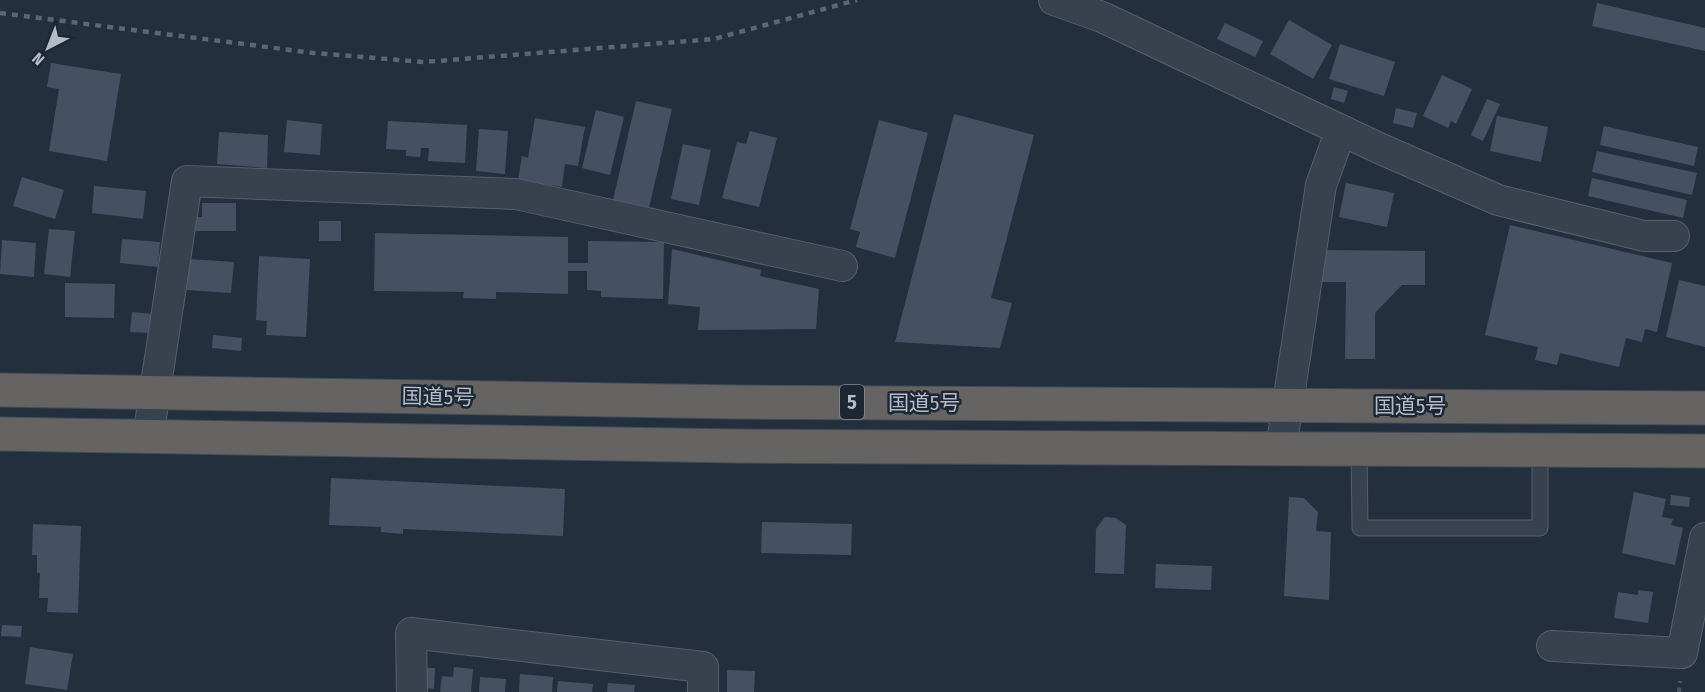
<svg xmlns="http://www.w3.org/2000/svg" width="1705" height="692" font-family="'Fira Sans Condensed','Noto Sans JP',sans-serif">
<rect width="100%" height="100%" fill="#242f3e"/>
<!-- building -->
<g fill="#455162">
<path d="M1597,3L1705,28V51L1592,26Z"/>
<path d="M1289,20L1332,45L1313,79L1270,54Z"/>
<path d="M1225,23L1263,41L1255,57L1217,39Z"/>
<path d="M1340,44L1395,62L1384,96L1329,79Z"/>
<path d="M51,63L121,74L107,161L49,151L59,89L47,87Z"/>
<path d="M1442,75L1472,89L1456,124L1451,121L1448,128L1423,116Z"/>
<path d="M1334,87L1348,91L1344,103L1331,99Z"/>
<path d="M1487,99L1500,104L1483,141L1471,135Z"/>
<path d="M636,101L672,109L649,208L613,200Z"/>
<path d="M1396,108L1417,113L1413,128L1393,123Z"/>
<path d="M596,110L624,117L610,175L582,168Z"/>
<path d="M954,114L1034,135L991,298L1012,303L1000,348L895,342Z"/>
<path d="M1497,116L1548,127L1541,162L1490,151Z"/>
<path d="M535,118L585,127L578,166L565,164L562,187L518,180L522,156L528,158Z"/>
<path d="M287,120L322,124L320,155L284,152Z"/>
<path d="M879,120L928,133L895,258L856,247L860,232L850,229Z"/>
<path d="M388,121L467,125L465,163L428,161L429,148H421L420,157L406,156V150L386,149Z"/>
<path d="M1604,126L1698,147L1694,166L1600,145Z"/>
<path d="M479,129L508,131L505,174L476,171Z"/>
<path d="M750,131L777,138L759,207L722,198L737,142L746,144Z"/>
<path d="M219,132L268,135L267,168L217,164Z"/>
<path d="M683,144L711,150L699,205L671,199Z"/>
<path d="M1597,151L1697,173L1692,195L1592,172Z"/>
<path d="M22,177L64,190L55,219L13,206Z"/>
<path d="M1592,178L1687,200L1683,218L1588,196Z"/>
<path d="M1346,183L1394,193L1387,227L1339,217Z"/>
<path d="M94,186L146,191L143,219L92,213Z"/>
<path d="M202,203H236V231H193V217H202Z"/>
<rect x="319" y="221" width="22" height="20"/>
<path d="M1510,225L1672,263L1657,332L1645,329L1642,342L1626,338L1619,367L1560,353L1557,365L1535,360L1538,347L1485,335Z"/>
<path d="M49,229L75,231L70,277L44,274Z"/>
<path d="M375,233L568,237V263H588V241L664,242L663,299L601,297V291L587,290V271H568V294L496,292V299L463,298L464,292L374,291Z"/>
<path d="M122,239L160,242L158,267L120,263Z"/>
<path d="M2,240L36,243L34,277L0,274Z"/>
<path d="M672,249L761,270L760,276L819,289L816,329L698,330L700,307L668,304Z"/>
<path d="M1323,250L1425,251V285H1402L1375,313V359H1345L1346,282H1322Z"/>
<path d="M259,256L310,259L306,337L266,335L267,321L256,320Z"/>
<path d="M189,259L234,262L231,293L187,290Z"/>
<path d="M1679,280L1705,286V347L1666,337Z"/>
<path d="M65,283L115,284L114,318L65,317Z"/>
<path d="M132,312L153,314L152,333L130,332Z"/>
<path d="M213,335L242,338L241,351L212,348Z"/>
<path d="M331,478L565,489L563,536L403,529V534L381,532V527L329,525Z"/>
<path d="M1634,492L1666,499L1662,517L1673,519L1671,525L1683,528L1675,565L1622,553Z"/>
<path d="M1671,495L1690,497L1689,507L1670,505Z"/>
<path d="M1289,497L1304,498L1318,512L1316,531L1331,532L1329,600L1284,596Z"/>
<path d="M1105,517L1116,518L1126,525L1124,574L1095,573L1096,529Z"/>
<path d="M762,522L852,524L851,555L761,553Z"/>
<path d="M33,524L81,526L78,613L47,612L48,598H39L40,573H37V555H32Z"/>
<path d="M1156,564L1212,566L1211,590L1155,588Z"/>
<path d="M1638,590L1653,592L1648,623L1614,618L1618,592L1638,595Z"/>
<path d="M2,625L22,626L21,637L1,636Z"/>
<path d="M30,647L73,654L67,690L25,684Z"/>
<path d="M454,667L473,669L471,692H440L442,676L453,677Z"/>
<path d="M425,668H435L434,689L424,688Z"/>
<path d="M727,670L755,671L754,692H727Z"/>
<path d="M520,674L553,677L552,692H519Z"/>
<path d="M480,677L506,679L505,692H479Z"/>
<path d="M558,681L593,684L592,692H557Z"/>
<path d="M608,683L635,685L634,692H607Z"/>
</g>
<g fill="none" stroke-linecap="round" stroke-linejoin="round">
<!-- service casing -->
<g stroke="#565f6c" stroke-width="17">
<path id="service" d="M1359,449L1360,528H1540V450"/>
</g>
<!-- minor casing -->
<g stroke="#565f6c" stroke-width="32">
<g id="minor">
<path d="M1054,0L1102,17L1381,149L1498,200L1644,236H1674"/>
<path d="M148,437L187,181L516,194L842,266"/>
<path d="M1281,449L1321,185L1341,130"/>
<path d="M1552,646L1682,653L1705,538"/>
<path d="M412,692L411,633L703,667V692"/>
</g>
</g>
<!-- trunk casing -->
<g stroke="#434c59" stroke-width="35">
<g id="trunk">
<path d="M0,390L735,402L1705,408"/>
<path d="M0,434L735,446L1705,451"/>
</g>
</g>
<!-- path -->
<path stroke="#44595c" stroke-width="4" stroke-dasharray="4.5 4.5" stroke-linecap="butt" d="M1679,692L1680,681"/>
<!-- service -->
<use href="#service" stroke="#38414e" stroke-width="15"/>
<!-- minor -->
<use href="#minor" stroke="#38414e" stroke-width="30"/>
<!-- trunk -->
<use href="#trunk" stroke="#656462" stroke-width="33"/>
<!-- rail -->
<path stroke="#5a6575" stroke-width="4.5" stroke-dasharray="6 6" stroke-linecap="butt" d="M0,13L314,53L424,62L714,39L857,0"/>
</g>
<g text-anchor="middle" stroke-width="5" stroke-linejoin="round" paint-order="stroke">
<!-- shield labels -->
<rect fill="#1d2633" stroke="#878f9c" stroke-width="1.5" x="840" y="385" width="24" height="34" rx="4.5"/>
<g font-size="20" font-weight="bold" fill="#b4bcc9">
<text x="852" y="409">5</text>
</g>
<!-- street labels -->
<g font-size="21" fill="#b4bcc9" stroke="#1d2633">
<text transform="translate(438 397) rotate(1)" y="7">国道5号</text>
<text x="924" y="410">国道5号</text>
<text x="1410" y="413">国道5号</text>
</g>
</g>
<!-- north arrow -->
<g transform="translate(48 48) rotate(222)" stroke="#1d2633" stroke-width="4.5" paint-order="stroke">
<path d="M0-4.5L10 22L0 15L-10 22Z" fill="#b4bcc9"/>
<text y="-9" font-size="16" font-weight="bold" text-anchor="middle" fill="#b4bcc9">N</text>
</g>
</svg>
